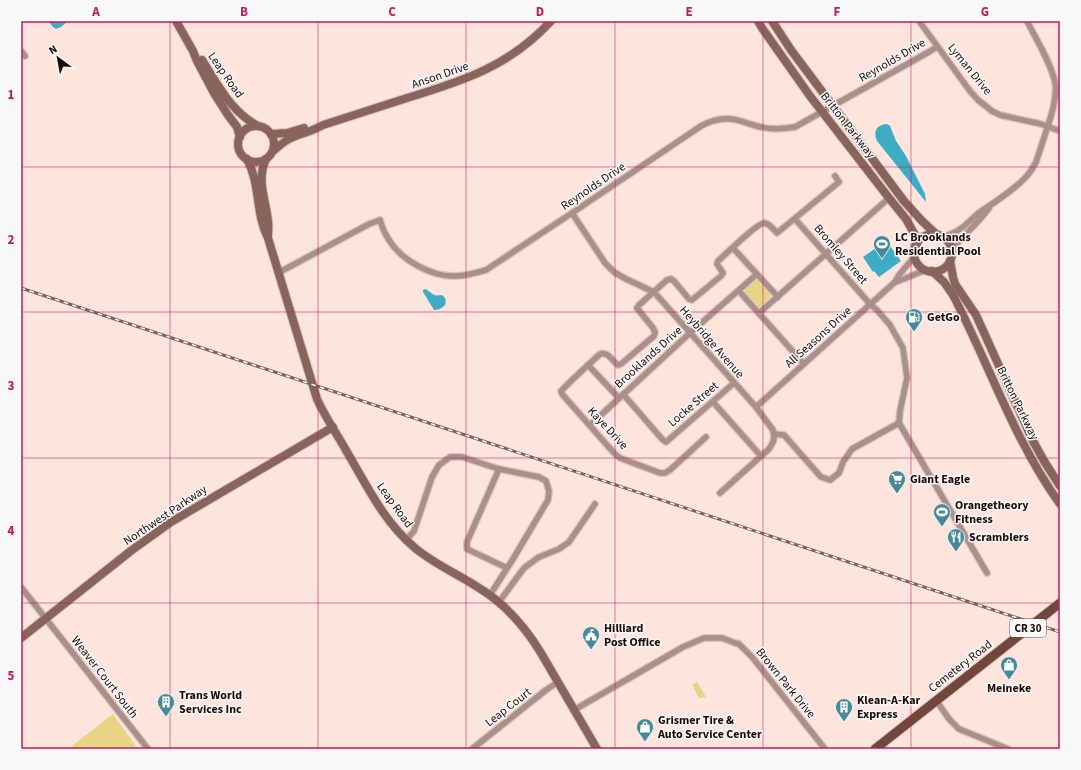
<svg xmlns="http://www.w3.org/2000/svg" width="1081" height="770" font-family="'Source Sans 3',sans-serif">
<rect width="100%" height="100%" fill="#fde5de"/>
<!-- green -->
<g fill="#e8d484">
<path d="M756,280H759L771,293C771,299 765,303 760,307H757L745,293C745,287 750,281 756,280Z"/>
<path d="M697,682L706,697L699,698L692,685Z"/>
<path d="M113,714L138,749H68Z"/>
</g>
<!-- water -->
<g fill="#3facc5">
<path d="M48,21H68L61,27L56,29L53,27Z"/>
<path d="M887,124L890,126L896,141L906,156L925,194L926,202L877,141C873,131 876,125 887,124Z"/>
<path d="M885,239L901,261L879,277L874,271L873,272L863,257L883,243V241Z"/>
<path d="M426,289L434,295C437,296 439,295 441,295C446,296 447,303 444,306C441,309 437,310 434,310L423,292V290Z"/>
</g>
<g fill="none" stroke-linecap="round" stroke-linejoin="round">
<!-- street casing -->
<g stroke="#d9c2bb" stroke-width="8">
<g id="street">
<path d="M919,21L970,91L978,100L992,111L1000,115L1041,124L1060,131"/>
<path d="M21,51L25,56"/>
<path d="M572,213L605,263L614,272L626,279L654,292L756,407L773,430L774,438L773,442L769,449L720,493"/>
<path d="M795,219L870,304L877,310L890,325L903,348L907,378L900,411L899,423L987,573"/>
<path d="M943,236C954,235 963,228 971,220C974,217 977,214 980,212C995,202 1011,192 1024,179C1029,174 1033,168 1036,162C1039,154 1041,146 1044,138C1049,122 1058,99 1055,82C1050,61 1037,41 1027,21"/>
<path d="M733,248L778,297"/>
<path d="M952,249C964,235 978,223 989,208"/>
<path d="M278,273L369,224L380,220C382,227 385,234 389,240C401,260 432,277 455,276C465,276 476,273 486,270L572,213L701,126C710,121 720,118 731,119C741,120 751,125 761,127C772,130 783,129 795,127L927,53L937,47"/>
<path d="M895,282C905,279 915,274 926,270"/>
<path d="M739,291L804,364"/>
<path d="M759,313L889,198"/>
<path d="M588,365L619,398"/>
<path d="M623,394L662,439L666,442L734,383"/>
<path d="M713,402L761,456"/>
<path d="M756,407L895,282L899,275L915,256"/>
<path d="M590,425L690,333L757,274"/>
<path d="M774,434L784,435L821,477L830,480L839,473L843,462L852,449L899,423"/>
<path d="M706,437L670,470L665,473H660L620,458L614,453L562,394L561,391L573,379L600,354C608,351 612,361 618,365L621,364L654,336L655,332L653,328L637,308L639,305L667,280L671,279L674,281L689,299L692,300L721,276L723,273L717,264L718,261C725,255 758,222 765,223C770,224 774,230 777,233L839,182L835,176"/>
<path d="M499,469L467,542V549L507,568"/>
<path d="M406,540L414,531L432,477L439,465L450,457H462L499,469L539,477L546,481L549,491L548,500L513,559L490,595"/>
<path d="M21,587L148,749"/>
<path d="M499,602L524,568L539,557L559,549L569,542L595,504"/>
<path d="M936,700L949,719L959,729L1008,749"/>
<path d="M574,710L683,647L704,638H722L735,643L739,644L752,657L825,749"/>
<path d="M472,749L546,690L558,682"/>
</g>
</g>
<!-- secondary casing -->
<g stroke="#d9c2bb" stroke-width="10">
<g id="secondary">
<path d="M176,21L193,51L197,61L214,93L228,115L237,127L240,137"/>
<path d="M758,21L762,28L810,96L889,198L906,219L915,235L917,244"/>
<path d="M772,21L791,50L904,201L922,221L936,234"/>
<path d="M202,60C218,85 231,112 258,126"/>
<circle cx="256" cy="144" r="18"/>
<path d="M271,134L287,133L304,128"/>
<path d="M273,151C278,147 283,142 289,139C300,133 312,132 323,125C351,116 379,107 407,98C463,81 510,66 551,21"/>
<path d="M247,159C261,185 255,213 268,238L317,399C325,417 337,434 347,452C367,486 384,522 415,548C434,564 458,574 479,588C506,604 525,627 541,653L597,749"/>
<path d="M266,159C256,180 266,200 268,221C269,226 268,232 268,237"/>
<circle cx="933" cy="253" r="19"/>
<path d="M950,261L953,277L955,284L976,315L1033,441L1044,461L1060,486"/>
<path d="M932,271L944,282L953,295C989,364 1014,440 1060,504"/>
<path d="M21,638L132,550L171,522L333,427"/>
</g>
</g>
<!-- primary casing -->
<g stroke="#d9c2bb" stroke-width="11">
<path id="primary" d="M875,749L1060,603"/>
</g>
<!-- street -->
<use href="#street" stroke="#a9908a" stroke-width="5.5"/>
<!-- secondary -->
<use href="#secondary" stroke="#88655c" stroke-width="8"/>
<!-- primary -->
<use href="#primary" stroke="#6f473c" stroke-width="9"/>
<!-- rail casing -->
<g stroke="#78635e" stroke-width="3">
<path id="rail" d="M21,288L1060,632"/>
</g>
<!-- rail -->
<use href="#rail" stroke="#f8f8f8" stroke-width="1.5" stroke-dasharray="4.5" stroke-linecap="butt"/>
</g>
<!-- grid -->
<path fill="none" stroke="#c2185b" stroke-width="1" stroke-opacity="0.55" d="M170,21V749M318,21V749M466,21V749M615,21V749M763,21V749M911,21V749M21,167H1060M21,312H1060M21,458H1060M21,603H1060"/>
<!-- icons -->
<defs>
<g id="stadium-pin" transform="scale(0.9)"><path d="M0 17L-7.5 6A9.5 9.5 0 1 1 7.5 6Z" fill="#468999" stroke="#f8f8f8"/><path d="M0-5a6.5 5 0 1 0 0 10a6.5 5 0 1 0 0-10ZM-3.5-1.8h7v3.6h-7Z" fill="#fff"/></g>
<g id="fuel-pin" transform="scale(0.9)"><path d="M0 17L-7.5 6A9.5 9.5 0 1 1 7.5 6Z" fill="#468999" stroke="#f8f8f8"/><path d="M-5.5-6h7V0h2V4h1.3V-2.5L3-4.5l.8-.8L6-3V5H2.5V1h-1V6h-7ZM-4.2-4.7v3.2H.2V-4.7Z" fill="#fff"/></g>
<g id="supermarket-pin" transform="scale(0.9)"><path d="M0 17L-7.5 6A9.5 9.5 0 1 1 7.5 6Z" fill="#468999" stroke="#f8f8f8"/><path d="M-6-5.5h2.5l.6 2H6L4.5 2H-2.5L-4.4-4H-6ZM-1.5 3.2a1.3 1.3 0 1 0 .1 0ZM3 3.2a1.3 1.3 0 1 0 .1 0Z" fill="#fff"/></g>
<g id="restaurant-pin" transform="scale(0.9)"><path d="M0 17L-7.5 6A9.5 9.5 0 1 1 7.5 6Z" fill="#468999" stroke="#f8f8f8"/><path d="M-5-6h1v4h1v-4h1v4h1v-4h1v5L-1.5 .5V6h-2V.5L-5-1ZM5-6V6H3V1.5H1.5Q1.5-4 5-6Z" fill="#fff"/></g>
<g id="civic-pin" transform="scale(0.9)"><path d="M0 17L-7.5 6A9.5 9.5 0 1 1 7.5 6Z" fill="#468999" stroke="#f8f8f8"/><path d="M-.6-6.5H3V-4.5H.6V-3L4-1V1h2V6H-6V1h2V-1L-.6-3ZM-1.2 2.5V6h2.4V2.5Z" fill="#fff"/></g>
<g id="shop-pin" transform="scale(0.9)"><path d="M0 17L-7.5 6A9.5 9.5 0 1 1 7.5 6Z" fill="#468999" stroke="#f8f8f8"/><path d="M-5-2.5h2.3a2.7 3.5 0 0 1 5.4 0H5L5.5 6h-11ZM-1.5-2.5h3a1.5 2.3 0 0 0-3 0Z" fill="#fff"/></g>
<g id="building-pin" transform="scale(0.9)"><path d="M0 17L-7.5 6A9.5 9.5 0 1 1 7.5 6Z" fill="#468999" stroke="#f8f8f8"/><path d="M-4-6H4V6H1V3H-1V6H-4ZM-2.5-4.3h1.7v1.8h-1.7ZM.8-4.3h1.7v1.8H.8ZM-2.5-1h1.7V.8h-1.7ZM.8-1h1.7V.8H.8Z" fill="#fff"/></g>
</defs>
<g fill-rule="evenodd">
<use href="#stadium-pin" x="882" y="244"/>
<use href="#fuel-pin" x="914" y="317"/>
<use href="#supermarket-pin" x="897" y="479"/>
<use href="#stadium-pin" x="942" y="512"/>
<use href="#restaurant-pin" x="956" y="537"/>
<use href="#civic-pin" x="591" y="635"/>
<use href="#shop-pin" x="1009" y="665"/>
<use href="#building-pin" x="166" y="702"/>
<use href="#building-pin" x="844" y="707"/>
<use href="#shop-pin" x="645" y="727"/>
</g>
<g text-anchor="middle" stroke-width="3" stroke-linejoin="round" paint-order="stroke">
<!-- shield labels -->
<rect fill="#f8f8f8" stroke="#5f514f" stroke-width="1" x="1010" y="619" width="36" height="18" rx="3"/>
<g font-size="11" font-weight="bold" fill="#1d0a06">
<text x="1028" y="632">CR 30</text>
</g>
<!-- street labels -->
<g font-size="12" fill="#1d0a06" stroke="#f8f8f8">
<text transform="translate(892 60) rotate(-30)" y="4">Reynolds Drive</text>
<text transform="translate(970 69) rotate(51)" y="4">Lyman Drive</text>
<text transform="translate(226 75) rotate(55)" y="4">Leap Road</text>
<text transform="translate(440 75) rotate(-19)" y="4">Anson Drive</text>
<text transform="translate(848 125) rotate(52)" y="4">Britton Parkway</text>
<text transform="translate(593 186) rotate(-34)" y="4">Reynolds Drive</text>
<text transform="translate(841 254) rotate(49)" y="4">Bromley Street</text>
<text transform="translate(818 337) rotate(-42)" y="4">All Seasons Drive</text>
<text transform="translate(712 342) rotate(49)" y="4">Heybridge Avenue</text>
<text transform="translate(648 357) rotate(-42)" y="4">Brooklands Drive</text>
<text transform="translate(1018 403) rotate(64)" y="4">Britton Parkway</text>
<text transform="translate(693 404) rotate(-41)" y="4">Locke Street</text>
<text transform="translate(608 428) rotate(47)" y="4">Kaye Drive</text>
<text transform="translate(395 505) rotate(54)" y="4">Leap Road</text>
<text transform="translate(165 515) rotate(-34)" y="4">Northwest Parkway</text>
<text transform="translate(960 666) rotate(-38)" y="4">Cemetery Road</text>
<text transform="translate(105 677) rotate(52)" y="4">Weaver Court South</text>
<text transform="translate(786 683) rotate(51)" y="4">Brown Park Drive</text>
<text transform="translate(508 707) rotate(-38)" y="4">Leap Court</text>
</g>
<!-- poi labels -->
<g font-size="12" font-weight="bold" fill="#1d0a06" stroke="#f8f8f8" text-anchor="start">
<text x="895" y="241">LC Brooklands<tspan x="895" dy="14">Residential Pool</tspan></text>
<text x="927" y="321">GetGo</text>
<text x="910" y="483">Giant Eagle</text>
<text x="955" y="509">Orangetheory<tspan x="955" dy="14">Fitness</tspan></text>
<text x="969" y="541">Scramblers</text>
<text x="604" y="632">Hilliard<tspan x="604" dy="14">Post Office</tspan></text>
<text x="1009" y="692" text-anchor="middle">Meineke</text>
<text x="179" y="699">Trans World<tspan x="179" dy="14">Services Inc</tspan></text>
<text x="857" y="704">Klean-A-Kar<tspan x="857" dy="14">Express</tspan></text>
<text x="658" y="724">Grismer Tire &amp;<tspan x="658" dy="14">Auto Service Center</tspan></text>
</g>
</g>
<!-- border -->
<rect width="1081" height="770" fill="none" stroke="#f8f8f8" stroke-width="44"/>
<!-- north arrow -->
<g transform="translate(58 58) rotate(328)" stroke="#f8f8f8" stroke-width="3" paint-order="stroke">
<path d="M0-3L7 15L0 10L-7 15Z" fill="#1d0a06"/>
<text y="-6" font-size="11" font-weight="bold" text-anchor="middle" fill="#1d0a06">N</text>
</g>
<rect x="22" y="22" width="1037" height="726" fill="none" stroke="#c2185b" stroke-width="1.5"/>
<g font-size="13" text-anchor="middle" font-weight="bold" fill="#c2185b">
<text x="96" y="16">A</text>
<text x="244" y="16">B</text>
<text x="392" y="16">C</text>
<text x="540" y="16">D</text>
<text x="689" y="16">E</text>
<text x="837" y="16">F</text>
<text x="985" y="16">G</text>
<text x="11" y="99">1</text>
<text x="11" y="244">2</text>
<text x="11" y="390">3</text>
<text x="11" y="535">4</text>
<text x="11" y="680">5</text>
</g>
</svg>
